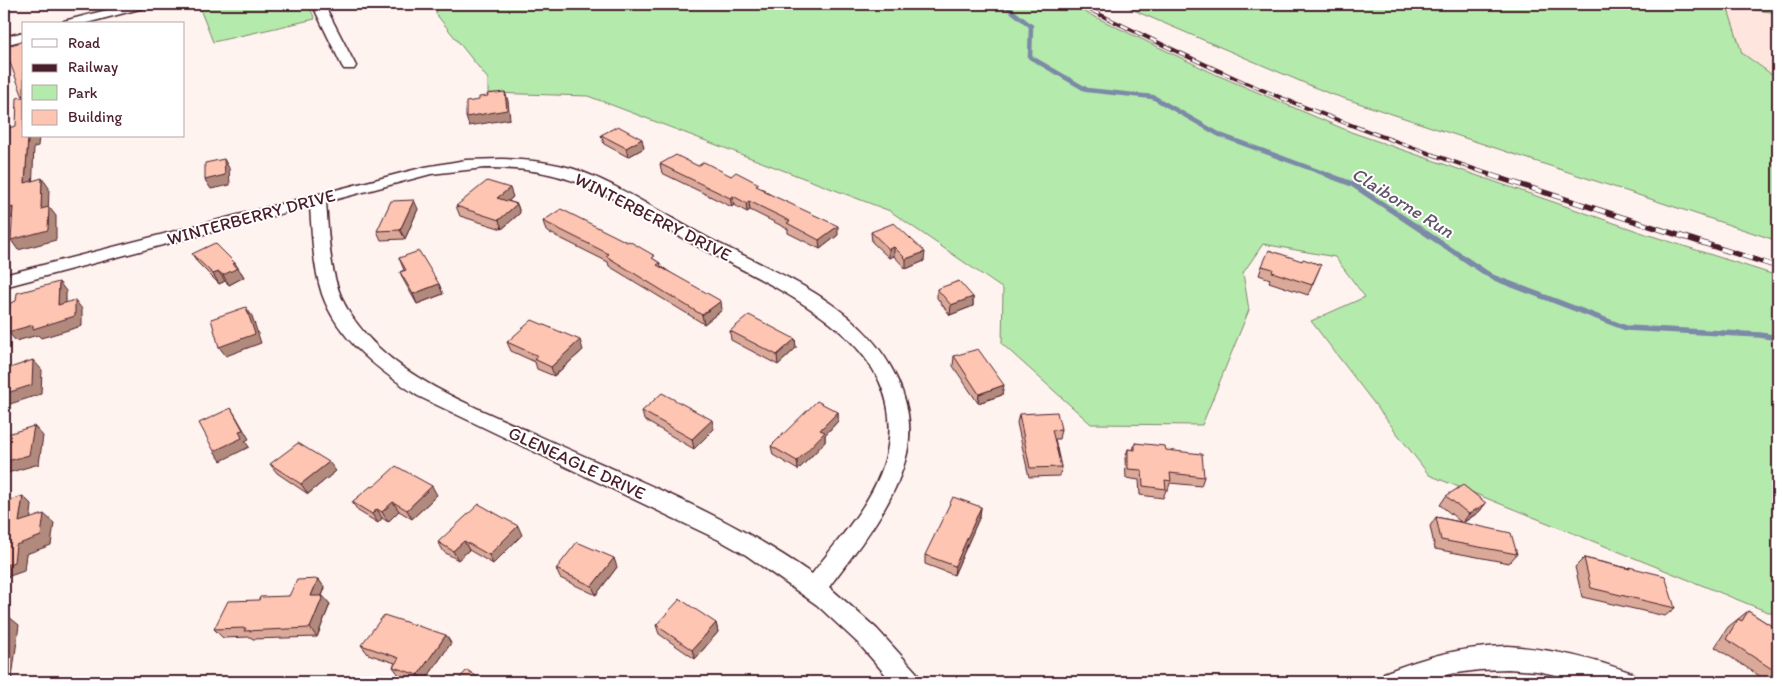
<svg xmlns="http://www.w3.org/2000/svg" width="1782" height="686" font-family="Itim,sans-serif">
<rect width="100%" height="100%" fill="#fff3f0"/>
<filter id="ink" filterUnits="userSpaceOnUse"><feTurbulence type="fractalNoise" baseFrequency=".02" numOctaves="2"/><feDisplacementMap in="SourceGraphic" scale="10" xChannelSelector="R" yChannelSelector="G"/><feConvolveMatrix kernelMatrix="1 2 1 2 8 2 1 2 1" color-interpolation-filters="sRGB"/></filter>
<g filter="url(#ink)">
<!-- built -->
<path fill="#fee5dd" d="M1726,6L1778,13V79L1742,53Z"/>
<!-- green -->
<g fill="#b4eaac" stroke="#7f846c">
<path d="M198,4H308L315,19L213,42Z"/>
<path d="M437,4H1068L1217,75L1351,132L1646,234L1778,276V616L1429,475L1311,321L1365,297L1335,257L1263,244L1243,273L1249,310L1202,425L1091,424L1002,344L1003,289L890,211L588,96L488,93V79L436,14Z"/>
<path d="M1123,4H1778V13L1727,6L1742,53L1778,79V241L1328,93L1140,13Z"/>
</g>
<g fill="none" stroke-linecap="round" stroke-linejoin="round">
<!-- stream-far1 -->
<path stroke="#7c89a7" stroke-width="4.5" d="M1003,4L1031,26L1030,57L1087,90L1153,97L1220,135L1331,176"/>
<!-- stream -->
<path stroke="#7c89a7" stroke-width="5.5" d="M1328,175L1352,184L1492,277L1626,328L1760,335L1778,338"/>
<!-- minor casing -->
<g stroke="#4a1f2b" stroke-width="3">
<g id="minor">
<path d="M130,4H149L147,7L83,24H62L64,21Z"/>
<path d="M312,4H324L356,66L354,69H344L342,66Z"/>
<path d="M24,32V40L4,45V37Z"/>
<path d="M502,159C528,160 555,162 580,171C625,188 665,216 708,238C780,275 872,307 902,391C910,413 912,438 905,461C892,508 858,548 829,587L877,629L917,673L921,682H892L859,644L817,605L746,555L719,540L418,396C379,370 338,340 322,294C313,266 312,235 310,206L4,287V275L425,167L466,160ZM484,168C529,168 559,173 600,192C633,208 663,228 695,245C776,289 917,342 885,460C873,503 838,539 812,574C729,515 631,478 539,436C473,405 390,378 349,312C329,280 329,238 326,202L431,174Z"/>
<path d="M1508,646C1551,649 1591,658 1632,673L1636,682H1589L1537,671L1508,669L1479,670L1450,674L1422,682H1380L1384,673C1428,656 1460,647 1508,646Z"/>
</g>
</g>
<!-- minor -->
<use href="#minor" fill="#fff" fill-rule="evenodd"/>
<!-- rail-far1 casing -->
<g stroke="#4a1f2b" stroke-width="4">
<path id="rail-far1" d="M1078,4C1134,31 1189,58 1246,83C1327,118 1411,147 1494,176"/>
</g>
<!-- rail casing -->
<g stroke="#4a1f2b" stroke-width="5.5">
<path id="rail" d="M1490,175L1778,267"/>
</g>
<!-- rail-far1 -->
<use href="#rail-far1" stroke="#fff" stroke-width="2.5" stroke-dasharray="8" stroke-linecap="butt"/>
<!-- rail -->
<use href="#rail" stroke="#fff" stroke-width="4" stroke-dasharray="11" stroke-linecap="butt"/>
</g>
<!-- wall -->
<g fill="#daa999" stroke="#4a1f2b">
<path d="M601,135L644,148L628,157L604,144Z"/>
<path d="M660,164L698,166L731,176L766,192L838,235L820,249L788,233V229L750,210L747,212L734,205L732,207L662,173Z"/>
<path d="M513,197L508,201L517,204L520,213L502,229L460,216L456,206Z"/>
<path d="M418,209L405,239L381,240L377,231Z"/>
<path d="M543,221L655,260L660,263L661,266L722,310L704,324L609,266L608,262L546,231Z"/>
<path d="M871,232L924,261L906,269L894,256L889,258L872,242Z"/>
<path d="M192,254L241,272L244,277L229,285L225,281L219,284L198,263Z"/>
<path d="M399,258L439,284L443,294L417,304L404,281L400,272L404,270Z"/>
<path d="M1302,261L1321,265L1308,295L1269,282L1270,279L1259,275L1262,266Z"/>
<path d="M937,289L973,297V306L950,315L937,298Z"/>
<path d="M730,331L795,339L796,348L778,365L731,340Z"/>
<path d="M507,342L583,350L554,376L537,369L535,362L511,351Z"/>
<path d="M954,356L1002,395L978,403L953,366Z"/>
<path d="M642,411L714,429L694,449L644,420Z"/>
<path d="M838,412V421L825,435V442L798,470L773,455L771,446Z"/>
<path d="M1019,414L1061,429L1059,439H1055L1061,467L1060,476L1029,477L1017,423Z"/>
<path d="M1135,443L1166,450L1204,477L1201,486L1170,483L1168,490H1166L1163,498L1140,495L1139,480L1126,478L1125,458L1128,449L1133,450Z"/>
<path d="M270,464L336,471L308,494L277,473Z"/>
<path d="M373,487L437,495L412,519L399,511L388,522L382,518L378,523L358,511L352,502Z"/>
<path d="M1446,496L1486,503L1479,512L1463,523L1517,554L1509,563L1435,549L1430,526L1436,517L1461,522L1440,505Z"/>
<path d="M981,507L980,516L954,575L925,564V555Z"/>
<path d="M522,535L493,564L469,550L458,560L444,552L438,542Z"/>
<path d="M1584,558L1628,568L1629,567L1675,608L1665,616L1582,597L1575,567Z"/>
<path d="M617,567L596,595L560,578L556,569Z"/>
<path d="M318,579L325,588L322,596L330,604L317,637L253,639L250,637L223,638L214,629L289,596Z"/>
<path d="M1748,611L1778,630V682H1769L1715,647L1728,627Z"/>
<path d="M716,623L718,632L695,659L659,634L656,625Z"/>
<path d="M451,643L424,682H421L399,675L393,667L395,663L368,654L361,645Z"/>
</g>
<!-- shaded-wall -->
<g fill="#b18a7d" stroke="#4a1f2b">
<path d="M505,92L508,101L510,119L469,126L466,117Z"/>
<path d="M32,136H39L38,146L34,147L32,192L25,183L28,138Z"/>
<path d="M642,139L644,148L628,157L626,148Z"/>
<path d="M224,159L229,168L230,185L211,189L205,180Z"/>
<path d="M8,176L15,186L4,188V177Z"/>
<path d="M42,178L49,188L48,218L41,209Z"/>
<path d="M510,188L513,197L501,207L497,198Z"/>
<path d="M733,196L734,205L732,207L730,198Z"/>
<path d="M414,200L418,209L405,239L400,230Z"/>
<path d="M749,201L750,210L747,212L746,203Z"/>
<path d="M517,204L520,213L502,229L499,220Z"/>
<path d="M13,207L12,219L5,210Z"/>
<path d="M49,207L56,216V240L18,250L11,240Z"/>
<path d="M838,226V235L820,249L819,240Z"/>
<path d="M894,247V256L889,258V249Z"/>
<path d="M925,252L924,261L906,269V259Z"/>
<path d="M235,263L244,277L229,285L223,275L233,264Z"/>
<path d="M219,272L225,281L219,284L213,274Z"/>
<path d="M59,282L66,291V314L58,305Z"/>
<path d="M439,284L443,294L417,304L413,294Z"/>
<path d="M973,297V306L950,315L951,305Z"/>
<path d="M75,300L82,309V326L41,338L38,335L16,341L8,332Z"/>
<path d="M721,301L722,310L704,324L702,315Z"/>
<path d="M246,307L252,316L261,343L226,356L219,347Z"/>
<path d="M795,339L796,348L778,365L777,355Z"/>
<path d="M580,340L583,350L554,376L551,367Z"/>
<path d="M33,360L42,370L41,394L7,405L4,402V394Z"/>
<path d="M1004,385L1002,395L978,403L979,394Z"/>
<path d="M231,408L237,418L249,439L245,441L249,447L221,461L214,451L239,431Z"/>
<path d="M838,412V421L825,435V442L798,470L797,461L820,430Z"/>
<path d="M712,420L714,429L694,449L692,439Z"/>
<path d="M34,426L43,436L39,464L4,474V462Z"/>
<path d="M329,462L336,471L308,494L301,484Z"/>
<path d="M432,486L437,495L412,519L407,510Z"/>
<path d="M23,496L32,505L29,532L19,522Z"/>
<path d="M393,502L399,511L388,522L382,512Z"/>
<path d="M1486,503L1479,512L1462,523L1469,514Z"/>
<path d="M981,507L980,516L954,575L955,566Z"/>
<path d="M377,509L382,518L378,523L372,514Z"/>
<path d="M44,514L54,523L51,545L26,554L24,571L4,578V566L16,545Z"/>
<path d="M518,526L522,535L493,564L489,555Z"/>
<path d="M464,541L469,550L458,560L453,551Z"/>
<path d="M614,558L617,567L596,595L592,586Z"/>
<path d="M318,579L325,588L318,605L311,596Z"/>
<path d="M323,596L330,604L317,637L310,628Z"/>
<path d="M8,616L19,625L12,678L4,681V647Z"/>
<path d="M716,623L718,632L695,659L692,650Z"/>
<path d="M446,635L451,643L424,682H423L418,675Z"/>
</g>
<!-- building -->
<g fill="#fdc5b2" stroke="#4a1f2b">
<path d="M24,41V136H32L28,138L25,183L42,178L41,209L49,207L48,230L11,240L13,207L5,210L8,176L4,177V129L16,126L17,98L23,97L4,47Z"/>
<path d="M505,92L507,110L466,117V102L479,100V97L488,96L487,94Z"/>
<path d="M618,126L642,139L626,148L601,135Z"/>
<path d="M676,155L698,166L704,162L731,176L736,172L759,184L756,186L765,190L763,191L838,226L819,240L787,223L790,221L749,201L746,203L733,196L730,198L660,164Z"/>
<path d="M224,159L225,175L205,180V163Z"/>
<path d="M487,181L510,188L497,198L517,204L499,220L456,206Z"/>
<path d="M414,200L400,230L377,231L391,201Z"/>
<path d="M561,209L627,242L629,241L655,256L652,258L660,263L657,265L721,301L702,315L606,256L609,254L543,221Z"/>
<path d="M894,223L925,252L906,259L894,247L889,249L871,232Z"/>
<path d="M215,243L235,263L233,264L238,268L223,275L219,272L213,274L192,254Z"/>
<path d="M1269,250L1302,261L1303,259L1321,265L1312,285L1272,272L1273,269L1262,266Z"/>
<path d="M419,251L439,284L413,294L400,272L406,270L399,258Z"/>
<path d="M959,281L973,297L951,305L937,289Z"/>
<path d="M59,282L58,305L75,300V316L33,329V325L8,332L10,303L16,301L17,293Z"/>
<path d="M246,307L255,334L219,347L211,319Z"/>
<path d="M749,315L795,339L777,355L730,331Z"/>
<path d="M532,320L580,340L551,367L534,359L538,356L507,342Z"/>
<path d="M978,349L1004,385L979,394L954,356Z"/>
<path d="M33,360L32,385L4,394V370Z"/>
<path d="M662,393L712,420L692,439L642,411Z"/>
<path d="M817,401L838,412L820,430L825,432L797,461L771,446Z"/>
<path d="M231,408L243,430L239,431L242,438L214,451L199,423Z"/>
<path d="M1057,412L1061,429L1052,430L1061,467L1030,468L1019,414Z"/>
<path d="M34,426L29,455L4,462V435Z"/>
<path d="M298,443L329,462L301,484L270,464Z"/>
<path d="M1135,443L1165,446L1166,450L1202,454L1204,477L1170,473L1171,481L1165,480L1166,489L1143,486L1142,470L1128,469V449L1135,450Z"/>
<path d="M396,466L432,486L407,510L393,502L382,512L377,509L372,514L352,502L371,486L373,487Z"/>
<path d="M1463,485L1486,503L1469,514L1446,496Z"/>
<path d="M23,496L19,522L44,514L41,536L16,545L14,562L4,566V502Z"/>
<path d="M953,497L981,507L955,566L925,555Z"/>
<path d="M479,504L518,526L489,555L464,541L453,551L438,542Z"/>
<path d="M1436,517L1511,533L1517,554L1441,540Z"/>
<path d="M577,542L614,558L592,586L556,569Z"/>
<path d="M1584,558L1630,569L1629,567L1665,576L1675,608L1591,588Z"/>
<path d="M318,579L311,596H323L310,628L244,631L246,628L214,629L228,601L259,600L260,597L289,596L297,580Z"/>
<path d="M680,599L716,623L692,650L656,625Z"/>
<path d="M1748,611L1778,630V673L1726,639L1738,619L1742,621Z"/>
<path d="M384,615L446,635L418,675L393,667L399,658L361,645Z"/>
<path d="M8,616L4,647V618Z"/>
<path d="M467,670L485,682H456Z"/>
</g>
</g>
<g text-anchor="middle" stroke-width="4" stroke-linejoin="round" paint-order="stroke">
<!-- street labels -->
<g font-size="18" fill="#4a1f2b" stroke="#fff">
<text transform="translate(251 217) rotate(-15)" y="6">WINTERBERRY DRIVE</text>
<text transform="translate(653 217) rotate(27)" y="6">WINTERBERRY DRIVE</text>
<text transform="translate(577 463) rotate(25)" y="6">GLENEAGLE DRIVE</text>
</g>
<!-- water labels -->
<g font-size="19" font-style="italic" fill="#635469" stroke="#fff">
<text transform="translate(1403 202) rotate(32)" y="7">Claiborne Run</text>
</g>
</g>
<!-- margin -->
<rect width="1782" height="686" fill="none" stroke="#fff" stroke-width="20"/>
<rect x="10" y="10" width="1762" height="666" fill="none" stroke="#4a1f2b" stroke-width="2" filter="url(#ink)"/>
<!-- legend -->
<rect x="22" y="22" width="162" height="115" fill="#ffffff" stroke="#b7a5aa"/>
<rect x="32" y="39" width="25" height="8" fill="#ffffff" stroke="#b7a5aa"/>
<text x="68" y="48" font-size="15" fill="#4a1f2b">Road</text>
<rect x="32" y="64" width="25" height="8" fill="#4a1f2b" stroke="#b7a5aa"/>
<text x="68" y="72" font-size="15" fill="#4a1f2b">Railway</text>
<rect x="32" y="85" width="25" height="15" fill="#b4eaac" stroke="#b7a5aa"/>
<text x="68" y="98" font-size="15" fill="#4a1f2b">Park</text>
<rect x="32" y="110" width="25" height="15" fill="#fdc5b2" stroke="#b7a5aa"/>
<text x="68" y="122" font-size="15" fill="#4a1f2b">Building</text>
</svg>
